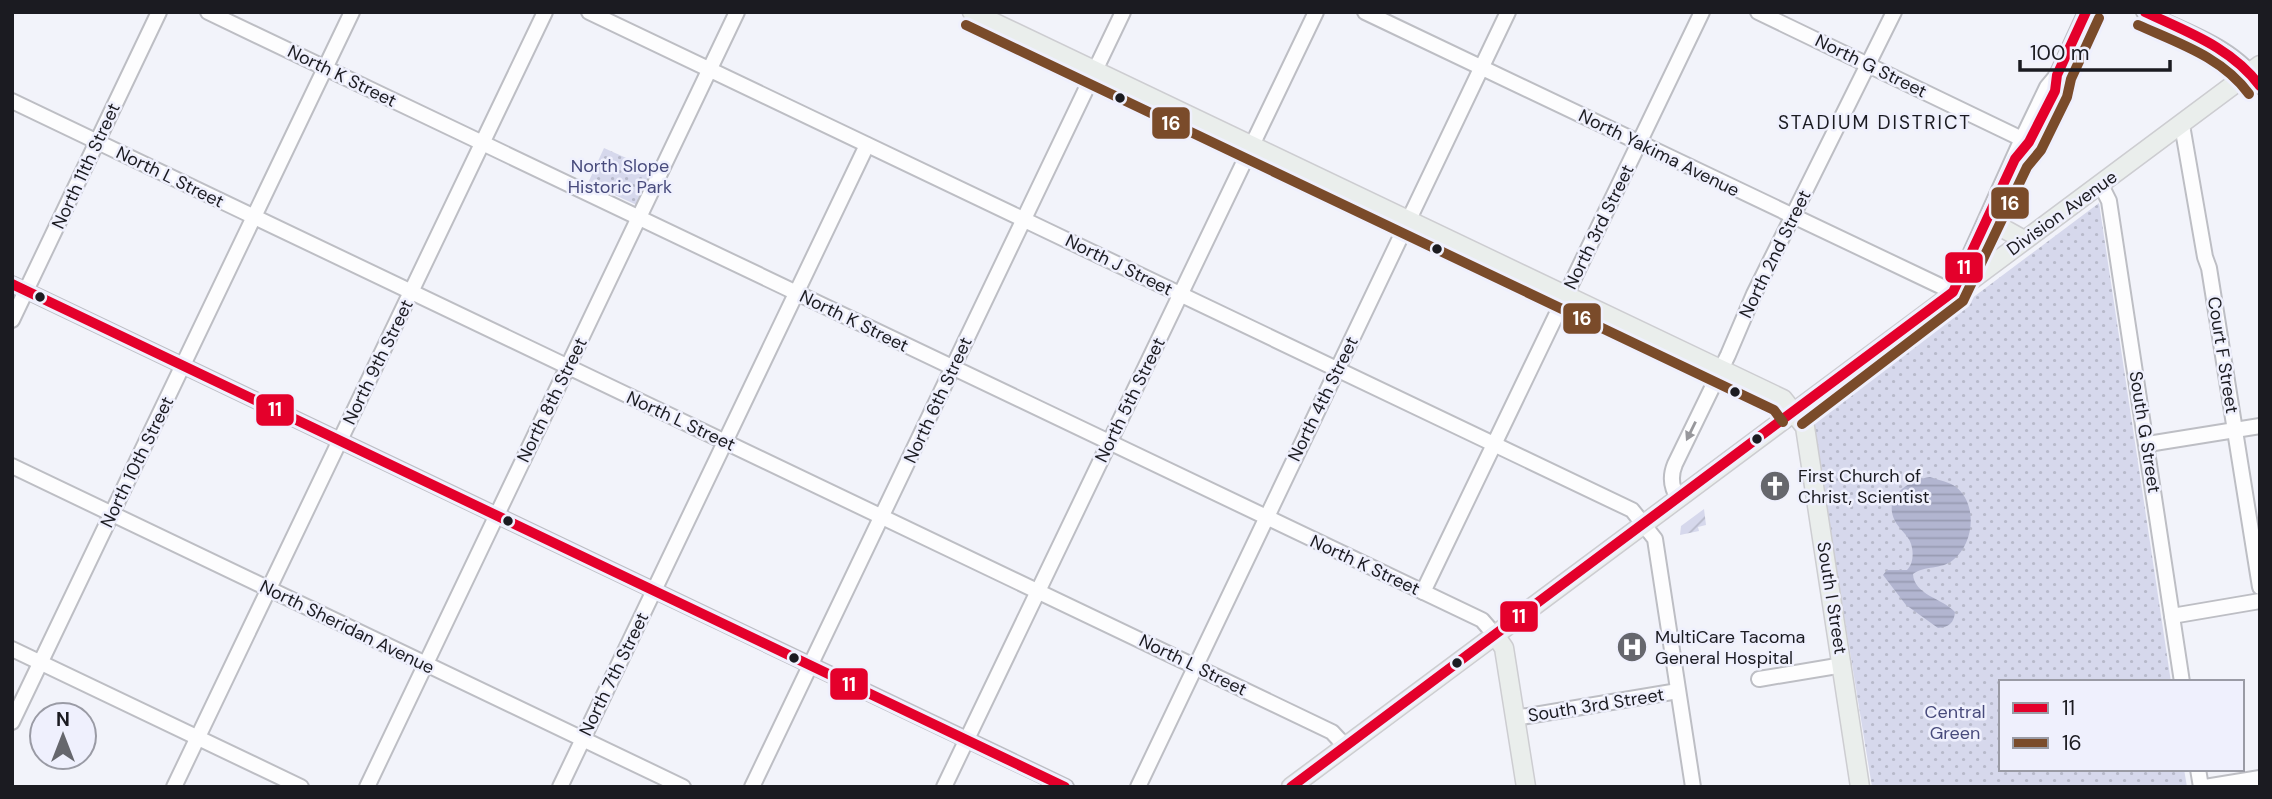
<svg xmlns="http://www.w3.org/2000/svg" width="2272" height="799" font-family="'DM Sans',sans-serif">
<defs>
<pattern id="park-dots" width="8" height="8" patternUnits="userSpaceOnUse" patternTransform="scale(1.75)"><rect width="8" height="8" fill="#d6d8ec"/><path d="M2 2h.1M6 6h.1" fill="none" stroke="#b7b9ca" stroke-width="1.8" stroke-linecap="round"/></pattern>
<pattern id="garden-furrows" width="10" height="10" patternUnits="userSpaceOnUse" patternTransform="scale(1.75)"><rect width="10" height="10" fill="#d6d8ec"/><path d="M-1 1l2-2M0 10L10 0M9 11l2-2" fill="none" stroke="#b7b9ca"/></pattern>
<pattern id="water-rules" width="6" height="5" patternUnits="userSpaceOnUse" patternTransform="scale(1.75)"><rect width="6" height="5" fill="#b2b5d0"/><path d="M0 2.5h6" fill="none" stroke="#989bb2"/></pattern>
</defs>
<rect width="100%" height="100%" fill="#f2f3fa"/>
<!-- park -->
<g fill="url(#park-dots)">
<path d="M604,148L653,170L637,205L588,183Z"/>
<path d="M2099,203L2171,682H2001V769H2184L2187,787H1872L1812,418Z"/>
</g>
<!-- garden -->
<path fill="url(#garden-furrows)" d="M1704,509L1706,525L1698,527L1699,531L1680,535L1681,526Z"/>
<!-- water -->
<path fill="url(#water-rules)" d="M1930,477C1938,480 1950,482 1956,487C1978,504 1974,544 1953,560C1941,570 1925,565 1913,574C1914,595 1942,598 1955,612C1954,623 1949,627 1938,628L1906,605L1883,575L1887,570H1907C1913,564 1914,553 1911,544C1909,536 1899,529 1895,521C1882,496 1910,480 1930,477Z"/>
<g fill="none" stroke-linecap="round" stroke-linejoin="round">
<!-- minor casing -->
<g stroke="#bdbec4" stroke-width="18">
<g id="minor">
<path d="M208,12L1482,620L1495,635"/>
<path d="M589,12L1632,510L1655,539L1693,787"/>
<path d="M1365,12L1953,292L2022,139L2047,87L2057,75L2086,12"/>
<path d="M1758,12L2022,139"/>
<path d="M2144,12C2183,31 2237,47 2260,86"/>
<path d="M12,101L1332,732L1346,747"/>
<path d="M2182,125L2205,257L2209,268L2260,587"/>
<path d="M2101,185L2109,201L2182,682"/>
<path d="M12,284L1066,787"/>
<path d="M12,320L159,12"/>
<path d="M2148,444L2260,426"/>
<path d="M12,466L683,787"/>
<path d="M1679,499C1671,488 1670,476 1675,464L1728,355L1754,294L1894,12"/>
<path d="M1423,592L1702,12"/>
<path d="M2172,616L2260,601"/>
<path d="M12,649L301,787"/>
<path d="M1759,679L1843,665"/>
<path d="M1515,718L1678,691"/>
<path d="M12,722L352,12"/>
<path d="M2198,769L2201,787"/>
<path d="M174,787L545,12"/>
<path d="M367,787L737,12"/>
<path d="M560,787L867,145"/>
<path d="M752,787L1123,12"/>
<path d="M944,787L1316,12"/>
<path d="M1138,787L1508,12"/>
<path d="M2205,787L2260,778"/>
</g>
</g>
<!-- major casing -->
<g stroke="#cdcdd1" stroke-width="21">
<g id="major">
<path d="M972,12L1783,399L1805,427L1860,787"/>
<path d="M1988,220L2024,240"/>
<path d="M1495,635L1504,648L1526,787"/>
<path d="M1291,787L2260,65"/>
</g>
</g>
<!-- minor -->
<use href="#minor" stroke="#fdfdfe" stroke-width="14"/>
<!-- major -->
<use href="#major" stroke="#eaeeec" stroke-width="18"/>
<!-- bus-1 casing -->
<g stroke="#eff0fd" stroke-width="16">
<g id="bus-1">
<path d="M2145,12C2187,32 2231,47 2260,86"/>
<path d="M12,284L1065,787"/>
<path d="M1291,787L1953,292L2015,159L2029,142L2055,91L2057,75L2086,12"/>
</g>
</g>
<!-- bus-2 casing -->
<g stroke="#eff0fd" stroke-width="16">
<g id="bus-2">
<path d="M966,25L1774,410L1783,422"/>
<path d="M2138,25C2178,43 2222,57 2249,94"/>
<path d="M1802,424L1963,301L2027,167L2041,150L2067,97L2071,79L2099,18"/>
</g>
</g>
<!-- bus-1 -->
<use href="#bus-1" stroke="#e4002b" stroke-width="10"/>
<!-- bus-2 -->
<use href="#bus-2" stroke="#7a4b2a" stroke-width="10"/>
</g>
<!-- one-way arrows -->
<defs><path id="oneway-solid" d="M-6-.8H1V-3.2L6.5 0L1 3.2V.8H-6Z" transform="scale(1.75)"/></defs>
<use fill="#97979b" href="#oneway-solid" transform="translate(1691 431) rotate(116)"/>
<!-- icons -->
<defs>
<g id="church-disc" transform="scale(1.575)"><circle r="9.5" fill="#66676d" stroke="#eff0fd"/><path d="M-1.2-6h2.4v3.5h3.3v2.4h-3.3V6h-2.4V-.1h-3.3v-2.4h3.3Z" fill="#fff"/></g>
<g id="hospital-disc" transform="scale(1.575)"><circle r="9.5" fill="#66676d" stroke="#eff0fd"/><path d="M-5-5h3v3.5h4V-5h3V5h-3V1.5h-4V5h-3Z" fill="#fff"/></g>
</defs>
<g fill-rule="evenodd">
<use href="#church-disc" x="1775" y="486"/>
<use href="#hospital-disc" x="1632" y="647"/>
</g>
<!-- markers -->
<g fill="#1b1b21" stroke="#eff0fd" stroke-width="2.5">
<circle cx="1120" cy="98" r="6"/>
<circle cx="1437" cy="249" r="6"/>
<circle cx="40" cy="297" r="6"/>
<circle cx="1735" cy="392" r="6"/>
<circle cx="1757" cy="439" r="6"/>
<circle cx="508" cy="521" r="6"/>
<circle cx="794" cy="658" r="6"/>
<circle cx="1457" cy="663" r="6"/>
</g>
<g text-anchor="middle" stroke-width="5" stroke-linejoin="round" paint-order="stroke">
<!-- street labels -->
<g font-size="18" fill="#1b1b21" stroke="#eff0fd">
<text transform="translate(1871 66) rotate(26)" y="6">North G Street</text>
<text transform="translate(342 76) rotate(26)" y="6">North K Street</text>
<text transform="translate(1659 153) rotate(26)" y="6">North Yakima Avenue</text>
<text transform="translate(86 166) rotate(-65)" y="6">North 11th Street</text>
<text transform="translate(170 177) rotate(26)" y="6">North L Street</text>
<text transform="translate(2062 213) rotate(-36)" y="6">Division Avenue</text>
<text transform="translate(1599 227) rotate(-64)" y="6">North 3rd Street</text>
<text transform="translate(1775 254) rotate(-64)" y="6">North 2nd Street</text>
<text transform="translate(1119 265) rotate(26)" y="6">North J Street</text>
<text transform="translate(854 321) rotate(26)" y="6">North K Street</text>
<text transform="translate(2223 355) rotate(81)" y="6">Court F Street</text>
<text transform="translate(378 362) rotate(-64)" y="6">North 9th Street</text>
<text transform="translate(1323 399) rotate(-64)" y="6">North 4th Street</text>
<text transform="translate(552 400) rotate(-64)" y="6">North 8th Street</text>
<text transform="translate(938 400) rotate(-65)" y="6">North 6th Street</text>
<text transform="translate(1130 400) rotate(-64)" y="6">North 5th Street</text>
<text transform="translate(681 421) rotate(25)" y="6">North L Street</text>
<text transform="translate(2145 432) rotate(81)" y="6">South G Street</text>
<text transform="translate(137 462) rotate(-64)" y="6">North 10th Street</text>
<text transform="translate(1365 565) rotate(25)" y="6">North K Street</text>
<text transform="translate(1832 598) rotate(81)" y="6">South I Street</text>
<text transform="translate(347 627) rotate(26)" y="6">North Sheridan Avenue</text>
<text transform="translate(1193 665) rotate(26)" y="6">North L Street</text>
<text transform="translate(614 674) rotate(-64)" y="6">North 7th Street</text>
<text transform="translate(1596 705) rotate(-9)" y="6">South 3rd Street</text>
</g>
<!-- park labels -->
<g font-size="18" fill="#484b7c" stroke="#eff0fd">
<text x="620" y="172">North Slope<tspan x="620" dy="21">Historic Park</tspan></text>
<text x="1955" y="718">Central<tspan x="1955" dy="21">Green</tspan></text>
</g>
<!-- poi labels -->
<g font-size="18" fill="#1b1b21" stroke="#eff0fd" text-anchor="start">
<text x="1798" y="482">First Church of<tspan x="1798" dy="21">Christ, Scientist</tspan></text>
<text x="1655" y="643">MultiCare Tacoma<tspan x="1655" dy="21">General Hospital</tspan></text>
</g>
<!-- neighbourhood labels -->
<g font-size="19" letter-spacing="2" fill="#1b1b21" stroke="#eff0fd">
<text x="1875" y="129">STADIUM DISTRICT</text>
</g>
</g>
<g stroke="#eff0fd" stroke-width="2.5">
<rect x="1151" y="106" width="40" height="34" rx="7" fill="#7a4b2a"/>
<rect x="1990" y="186" width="40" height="34" rx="7" fill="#7a4b2a"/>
<rect x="1944" y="251" width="40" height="33" rx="7" fill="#e4002b"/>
<rect x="1562" y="302" width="40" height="33" rx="7" fill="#7a4b2a"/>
<rect x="255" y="393" width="40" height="34" rx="7" fill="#e4002b"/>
<rect x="1499" y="600" width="40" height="33" rx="7" fill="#e4002b"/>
<rect x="829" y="667" width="40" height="34" rx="7" fill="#e4002b"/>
</g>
<g font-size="19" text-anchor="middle" font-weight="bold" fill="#fff">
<text x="1171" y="130">16</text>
<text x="2010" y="210">16</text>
<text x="1964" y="274">11</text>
<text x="1582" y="325">16</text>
<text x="275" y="416">11</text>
<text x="1519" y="623">11</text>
<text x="849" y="691">11</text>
</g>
<!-- border -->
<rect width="2272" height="799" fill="none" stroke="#1b1b21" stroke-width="28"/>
<!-- legend -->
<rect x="1999" y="680" width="245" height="91" fill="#eff0fd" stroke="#9a9ba5" stroke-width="2"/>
<rect x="2013" y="703" width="35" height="10" fill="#e4002b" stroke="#9a9ba5" stroke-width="2"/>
<text x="2062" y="715" font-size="21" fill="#1b1b21">11</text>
<rect x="2013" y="738" width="35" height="10" fill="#7a4b2a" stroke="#9a9ba5" stroke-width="2"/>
<text x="2062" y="750" font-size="21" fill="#1b1b21">16</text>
<!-- north arrow -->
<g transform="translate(63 736)"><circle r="33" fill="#eff0fd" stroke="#9a9ba5" stroke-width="2"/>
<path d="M0-5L12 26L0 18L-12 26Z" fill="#66676d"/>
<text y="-10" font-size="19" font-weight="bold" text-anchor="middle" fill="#1b1b21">N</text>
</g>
<!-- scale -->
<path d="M2020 60v10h150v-10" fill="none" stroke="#1b1b21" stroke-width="3.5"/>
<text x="2030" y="60" font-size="21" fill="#1b1b21" stroke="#eff0fd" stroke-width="5" paint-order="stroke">100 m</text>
</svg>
